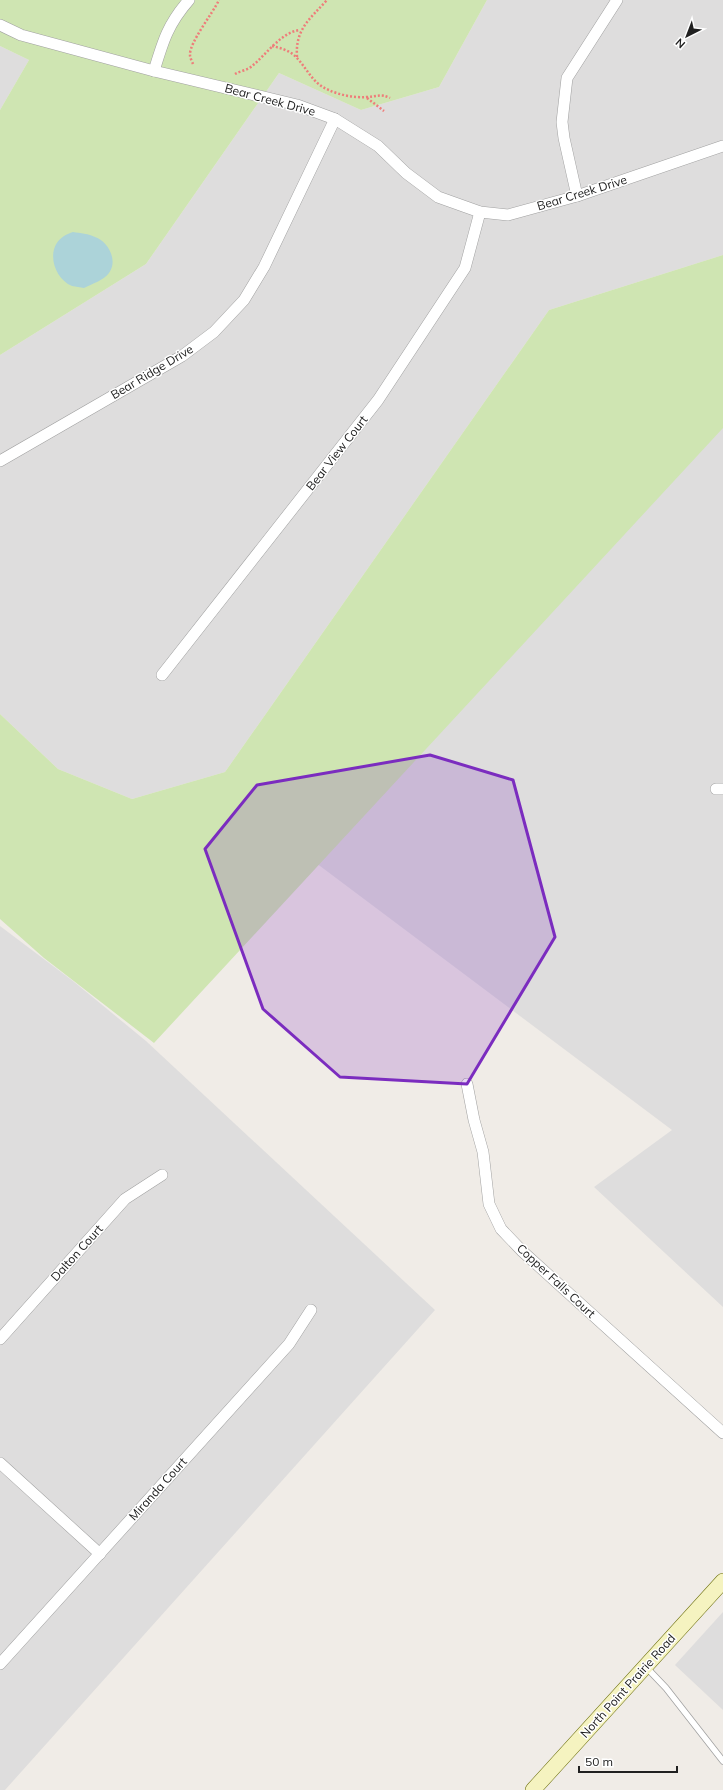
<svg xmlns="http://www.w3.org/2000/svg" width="723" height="1790" font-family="Mulish,sans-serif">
<rect width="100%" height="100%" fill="#f0ece7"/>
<!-- residential -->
<g fill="#dedddd">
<path d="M487,0H723V255L549,310L225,772L132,799L58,769L0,714V355L146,264L279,73L361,110L439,87Z"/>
<path d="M0,46L29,60L0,110Z"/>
<path d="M723,406V1307L594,1187L672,1130L312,860Z"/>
<path d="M0,926L73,981L146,1041L435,1310L5,1790H0Z"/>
<path d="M723,1612V1710L675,1665Z"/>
</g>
<!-- grass -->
<g fill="#cfe5b2">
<path d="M0,0H487L439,87L361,110L279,73L146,264L0,355V110L29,60L0,46Z"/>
<path d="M723,255V428L154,1043L44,958L0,919V714L58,769L132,799L225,772L549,310Z"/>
</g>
<!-- water -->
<path fill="#acd3d9" d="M73,232C80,233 89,234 95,237C109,242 118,261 109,273C104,280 92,284 84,288C80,287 76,287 72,286C53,278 45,248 64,236C67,234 70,233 73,232Z"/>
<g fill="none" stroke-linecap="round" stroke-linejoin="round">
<!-- lane casing -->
<g stroke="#a1a1a1" stroke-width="7">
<path id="lane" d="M646,1667L666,1688L723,1761"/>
</g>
<!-- street casing -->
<g stroke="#a1a1a1" stroke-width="12">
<g id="street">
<path d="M0,25L21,35L154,71L297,105L335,119L378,146L406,173L438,197L480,212L508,215L577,196L723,146"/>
<path d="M154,71C163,41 168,24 189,0"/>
<path d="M577,196L564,138L562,122L567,78L617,0"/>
<path d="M0,461L182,356L214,332L244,300L264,267L335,119"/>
<path d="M162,675L378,400L465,268L480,212"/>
<path d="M716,789H723"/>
<path d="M467,1084L474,1120L483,1152L489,1204L501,1229L522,1251L723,1433"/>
<path d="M0,1339L125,1199L162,1175"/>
<path d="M0,1463L100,1554"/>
<path d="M0,1664L289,1344L311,1310"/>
</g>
</g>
<!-- secondary casing -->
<g stroke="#6d700e" stroke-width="16">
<path id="secondary" d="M533,1790L723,1581"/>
</g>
<!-- path -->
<g stroke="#ee7d7a" stroke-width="2.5" stroke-dasharray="2 2" stroke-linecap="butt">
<path d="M272,46C281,48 291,51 297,58C308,70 313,84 329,90C339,95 355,98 366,97C376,97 380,93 390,98"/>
<path d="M297,57C295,29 310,19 327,0"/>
<path d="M193,64C192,61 190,58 190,55C189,43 213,13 219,0"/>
<path d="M235,74C240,71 248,70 252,66C266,55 281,32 300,30"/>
<path d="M367,98L384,111"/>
</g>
<!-- lane -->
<use href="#lane" stroke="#fff" stroke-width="5.5"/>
<!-- street -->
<use href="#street" stroke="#fff" stroke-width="11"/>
<!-- secondary -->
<use href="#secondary" stroke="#f5f3c0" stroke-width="15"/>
</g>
<!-- marked area -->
<path fill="#7b2cbf" fill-opacity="0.2" stroke="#7b2cbf" stroke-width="3" stroke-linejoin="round" d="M430,755L513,780L555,937L467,1084L340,1077L263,1009L205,849L257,785Z"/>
<g text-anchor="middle" stroke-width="3" stroke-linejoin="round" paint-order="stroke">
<!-- street labels -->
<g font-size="12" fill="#202020" stroke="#fff">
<text transform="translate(270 100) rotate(15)" y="4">Bear Creek Drive</text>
<text transform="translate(582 193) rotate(-17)" y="4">Bear Creek Drive</text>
<text transform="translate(152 372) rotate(-31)" y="4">Bear Ridge Drive</text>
<text transform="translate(337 453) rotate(-52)" y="4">Bear View Court</text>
<text transform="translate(77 1253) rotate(-48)" y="4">Dalton Court</text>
<text transform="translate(556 1281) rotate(43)" y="4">Copper Falls Court</text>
<text transform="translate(158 1489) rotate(-48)" y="4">Miranda Court</text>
<text transform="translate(628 1686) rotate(-48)" y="4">North Point Prairie Road</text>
</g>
</g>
<!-- north arrow -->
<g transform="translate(687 36) rotate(222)" stroke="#ffffff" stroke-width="3" paint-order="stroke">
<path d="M0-3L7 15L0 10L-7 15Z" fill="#202020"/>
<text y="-6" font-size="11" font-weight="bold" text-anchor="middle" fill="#202020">N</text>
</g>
<!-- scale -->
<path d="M579 1766v6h98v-6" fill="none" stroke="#202020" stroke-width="2"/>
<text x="585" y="1766" font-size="12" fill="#202020" stroke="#ffffff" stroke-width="3" paint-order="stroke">50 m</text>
</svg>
